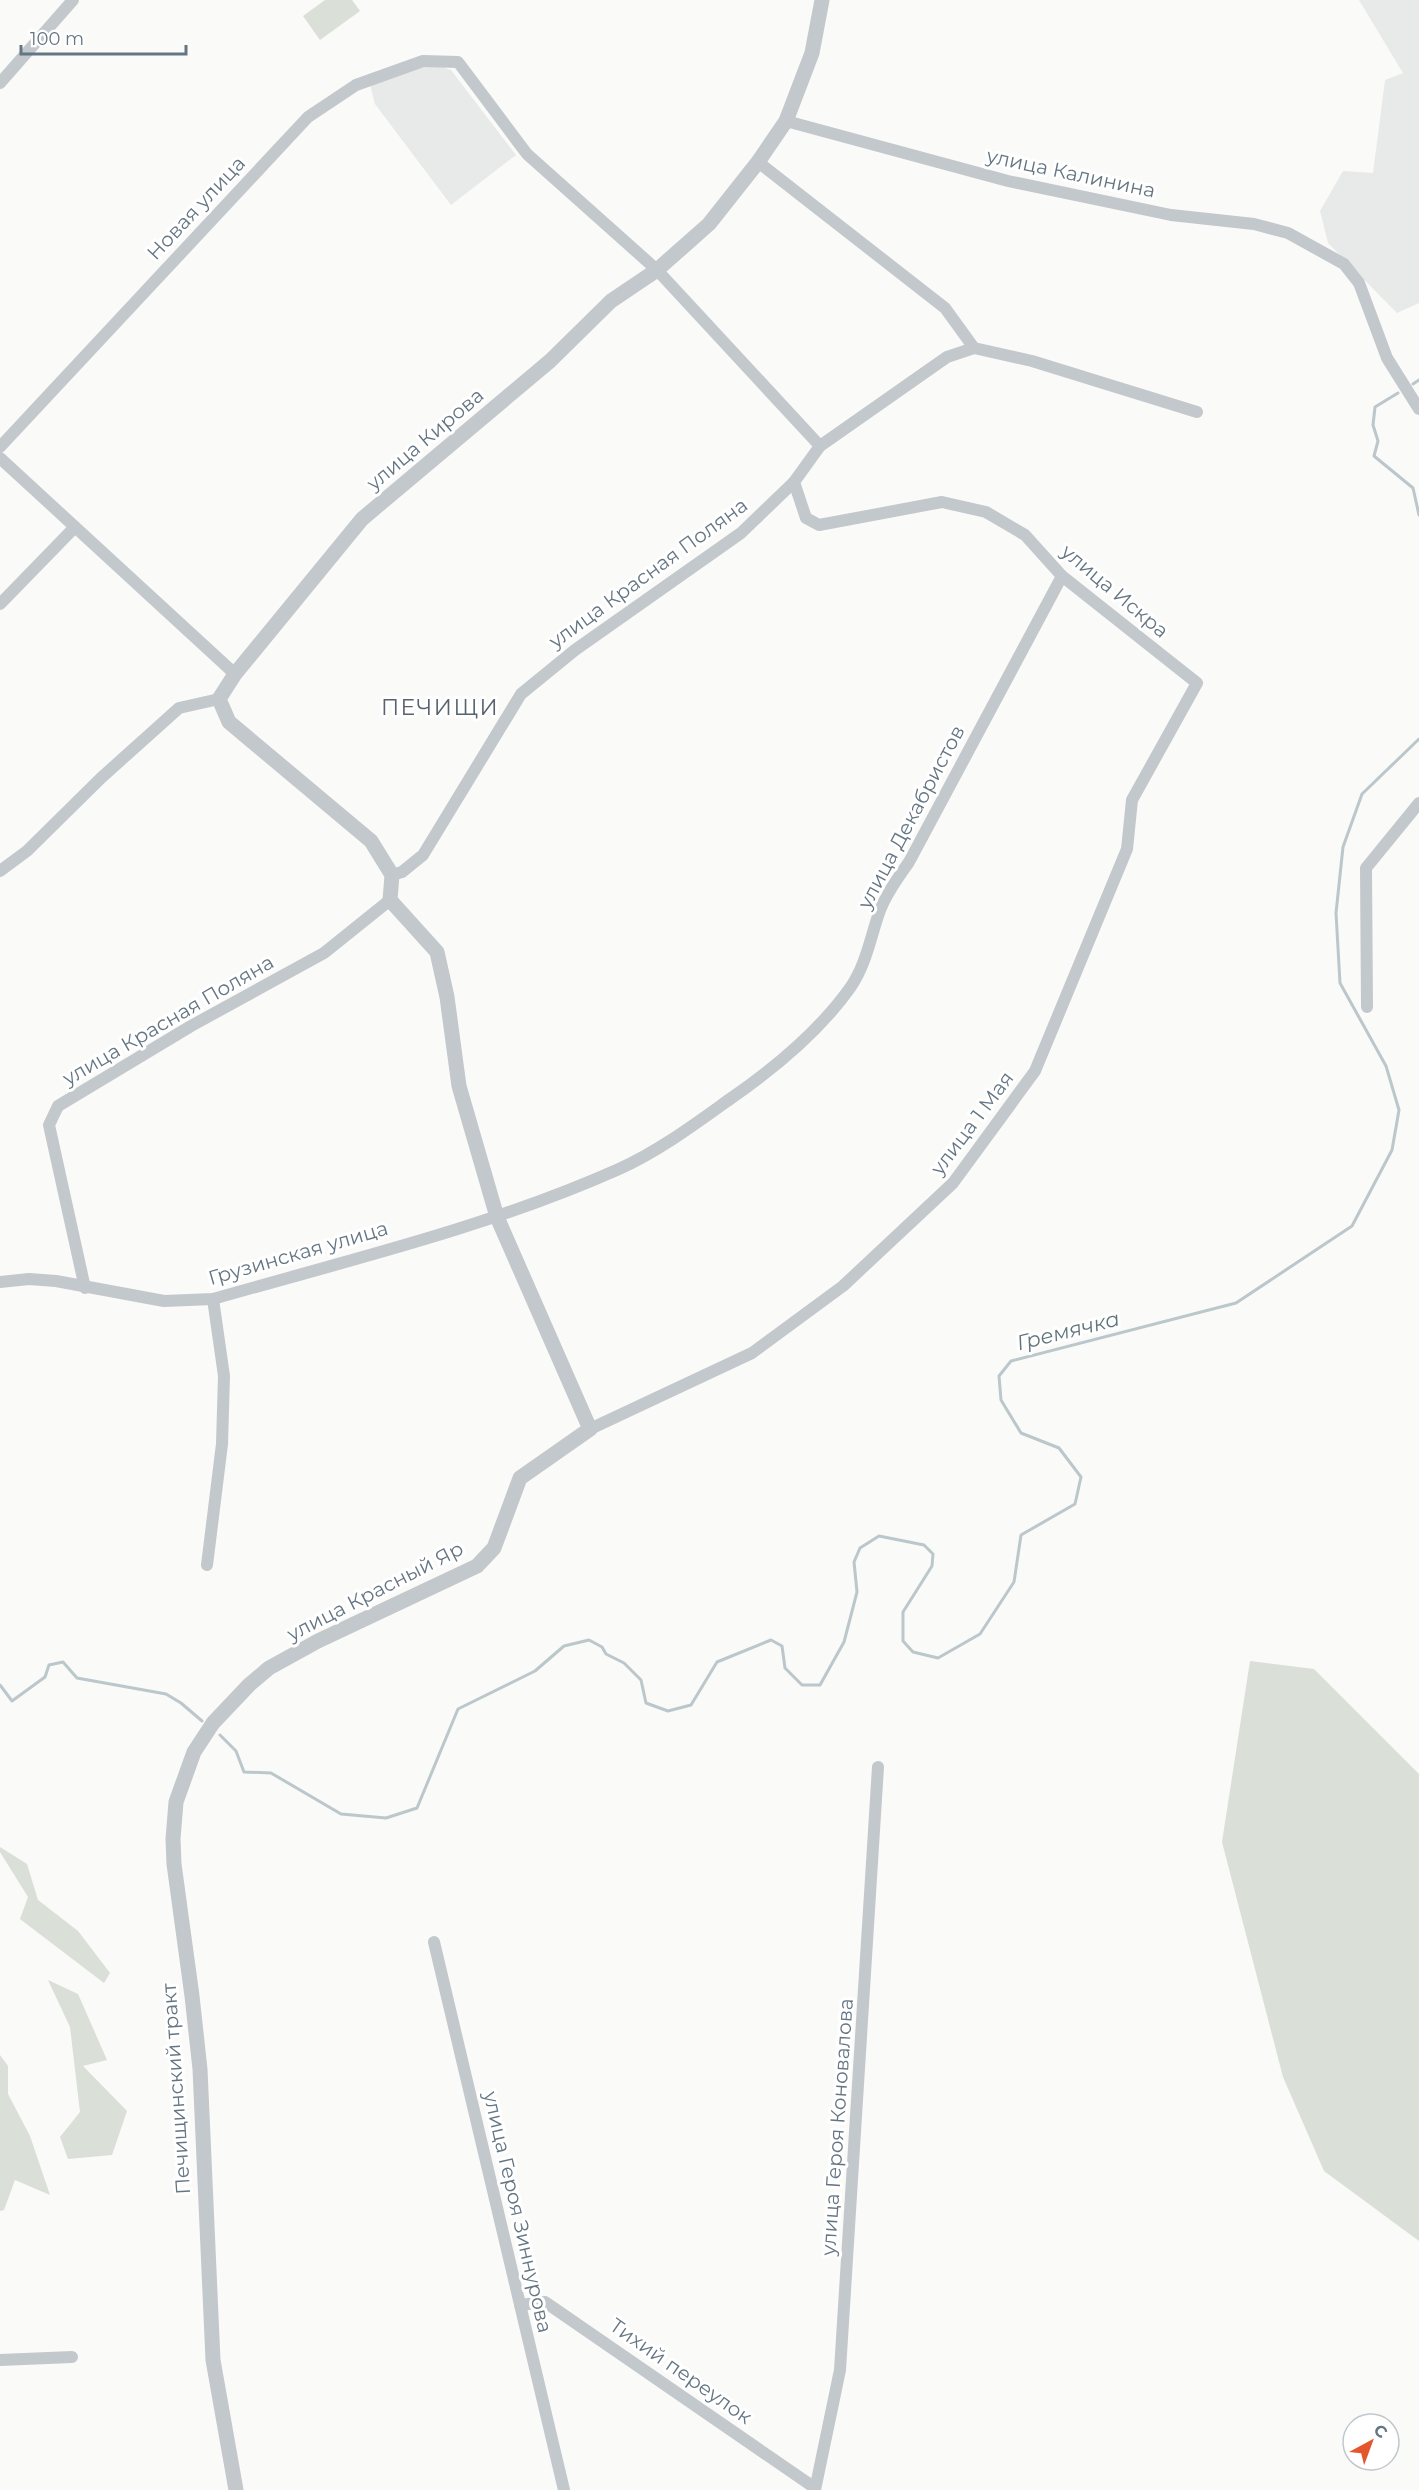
<svg xmlns="http://www.w3.org/2000/svg" width="1419" height="2490" font-family="Montserrat,sans-serif">
<rect width="100%" height="100%" fill="#fafaf8"/>
<!-- built -->
<g fill="#e8e9e9">
<path d="M1359,0H1419V303L1397,313L1328,243L1320,211L1343,171L1373,173L1385,80L1403,73Z"/>
<path d="M439,66L451,70L516,155L451,205L375,104L370,85L420,68Z"/>
</g>
<!-- green -->
<g fill="#dadfd7">
<path d="M325,0H352L360,11L320,40L303,16Z"/>
<path d="M1250,1661L1314,1669L1419,1774V2241L1324,2171L1283,2077L1222,1842Z"/>
<path d="M0,1847L27,1864L38,1900L78,1931L110,1973L104,1983L20,1919L28,1897L0,1852Z"/>
<path d="M48,1980L78,1994L107,2060L83,2066L127,2111L112,2155L68,2159L60,2137L80,2112L70,2027Z"/>
<path d="M0,2055L8,2066V2094L30,2136L50,2195L15,2180L4,2210L0,2211Z"/>
</g>
<g fill="none" stroke-linecap="round" stroke-linejoin="round">
<!-- stream -->
<g stroke="#bbc7cb" stroke-width="3">
<path d="M1413,384L1419,380"/>
<path d="M1398,393L1375,407L1373,425L1378,441L1374,456L1413,488L1419,515"/>
<path d="M0,1685L12,1701L45,1677L49,1665L63,1662L77,1678L166,1694L181,1703L202,1721"/>
<path d="M220,1735L236,1751L244,1772L271,1773L341,1814L386,1818L417,1808L458,1709L535,1671L564,1646L589,1640L602,1647L606,1654L624,1663L641,1680L646,1703L668,1711L691,1705L717,1662L771,1640L782,1646L785,1668L802,1685H820L844,1642L857,1592L854,1562L860,1548L879,1536L924,1545L933,1554L932,1566L903,1612V1641L913,1652L938,1658L980,1634L1014,1582L1021,1535L1075,1504L1081,1477L1059,1448L1021,1433L1001,1400L999,1376L1011,1361L1236,1303L1352,1226L1392,1150L1399,1110L1386,1066L1340,983L1336,913L1343,847L1362,794L1419,739"/>
</g>
<!-- minor -->
<g stroke="#c3c8cc" stroke-width="12">
<path d="M0,83L73,0"/>
<path d="M786,121L1008,181L1171,215L1254,224L1288,233L1344,264L1359,283L1387,358L1419,409"/>
<path d="M758,162L945,308L974,348L1032,361L1197,412"/>
<path d="M0,447L308,117L356,85L423,61L458,62L527,154L657,270L820,446"/>
<path d="M0,458L235,674"/>
<path d="M0,604L75,527"/>
<path d="M0,871L27,851L101,778L179,708L219,699"/>
<path d="M392,875L402,872L423,855L521,694L575,650L741,533L794,482L820,446L947,357L974,348"/>
<path d="M1367,1007L1366,868L1419,803"/>
<path d="M0,1282L29,1279L56,1281L164,1301L213,1299C349,1260 489,1227 619,1169C659,1151 695,1124 730,1099C772,1070 820,1030 850,988C866,965 870,939 879,913C886,894 898,878 909,862L1062,576"/>
<path d="M85,1288L49,1125L58,1106L191,1026L324,953L390,900"/>
<path d="M590,1429L752,1353L843,1286L953,1183L1035,1071L1127,849L1132,800L1197,683L1062,576L1025,535L986,512L942,502L819,525L806,518L794,482"/>
<path d="M207,1565L222,1444L224,1376L213,1299"/>
<path d="M434,1942L564,2490"/>
<path d="M520,2305L545,2302L815,2488"/>
<path d="M0,2360L72,2357"/>
<path d="M815,2490L840,2370L878,1767"/>
</g>
<!-- tertiary -->
<path stroke="#c3c8cc" stroke-width="15" d="M236,2490L213,2360L200,2069L192,1996L174,1864L173,1839L176,1802L194,1752L213,1723L249,1685L269,1668L318,1641L477,1566L494,1548L520,1478L590,1429L497,1217L459,1086L447,997L437,952L390,900L392,875L371,841L229,722L219,699L235,674L362,519L550,361L611,301L657,270L709,224L758,162L786,121L812,53L822,0"/>
</g>
<g text-anchor="middle" stroke-width="6" stroke-linejoin="round" paint-order="stroke">
<!-- street labels -->
<g font-size="20" fill="#657683" stroke="#fff">
<text transform="translate(1071 173) rotate(12)" y="7">улица Калинина</text>
<text transform="translate(196 208) rotate(-47)" y="7">Новая улица</text>
<text transform="translate(425 439) rotate(-40)" y="7">улица Кирова</text>
<text transform="translate(648 573) rotate(-36)" y="7">улица Красная Поляна</text>
<text transform="translate(1115 591) rotate(40)" y="7">улица Искра</text>
<text transform="translate(911 817) rotate(-62)" y="7">улица Декабристов</text>
<text transform="translate(168 1020) rotate(-30)" y="7">улица Красная Поляна</text>
<text transform="translate(972 1123) rotate(-53)" y="7">улица 1 Мая</text>
<text transform="translate(298 1253) rotate(-16)" y="7">Грузинская улица</text>
<text transform="translate(375 1591) rotate(-27)" y="7">улица Красный Яр</text>
<text transform="translate(176 2089) rotate(-94)" y="7">Печищинский тракт</text>
<text transform="translate(837 2127) rotate(-86)" y="7">улица Героя Коновалова</text>
<text transform="translate(518 2212) rotate(77)" y="7">улица Героя Зиннурова</text>
<text transform="translate(681 2371) rotate(35)" y="7">Тихий переулок</text>
</g>
<!-- water labels -->
<g font-size="21" font-style="italic" fill="#60757c" stroke="#fff">
<text transform="translate(1068 1331) rotate(-14)" y="7">Гремячка</text>
</g>
<!-- quarter labels -->
<g font-size="22" letter-spacing="1.5" fill="#57646e" stroke="#fff">
<text x="440" y="715">ПЕЧИЩИ</text>
</g>
</g>
<!-- north arrow -->
<g transform="translate(1371 2442) rotate(41)"><circle r="28" fill="#ffffff" stroke="#c1c8cd" stroke-width="1.5"/>
<path d="M0-4.5L10 22L0 15L-10 22Z" fill="#e4572e"/>
<text y="-9" font-size="16" font-weight="bold" text-anchor="middle" fill="#657683">С</text>
</g>
<!-- scale -->
<path d="M21 45v9h165v-9" fill="none" stroke="#657683" stroke-width="3"/>
<text x="30" y="45" font-size="18" fill="#657683" stroke="#ffffff" stroke-width="4.5" paint-order="stroke">100 m</text>
</svg>
